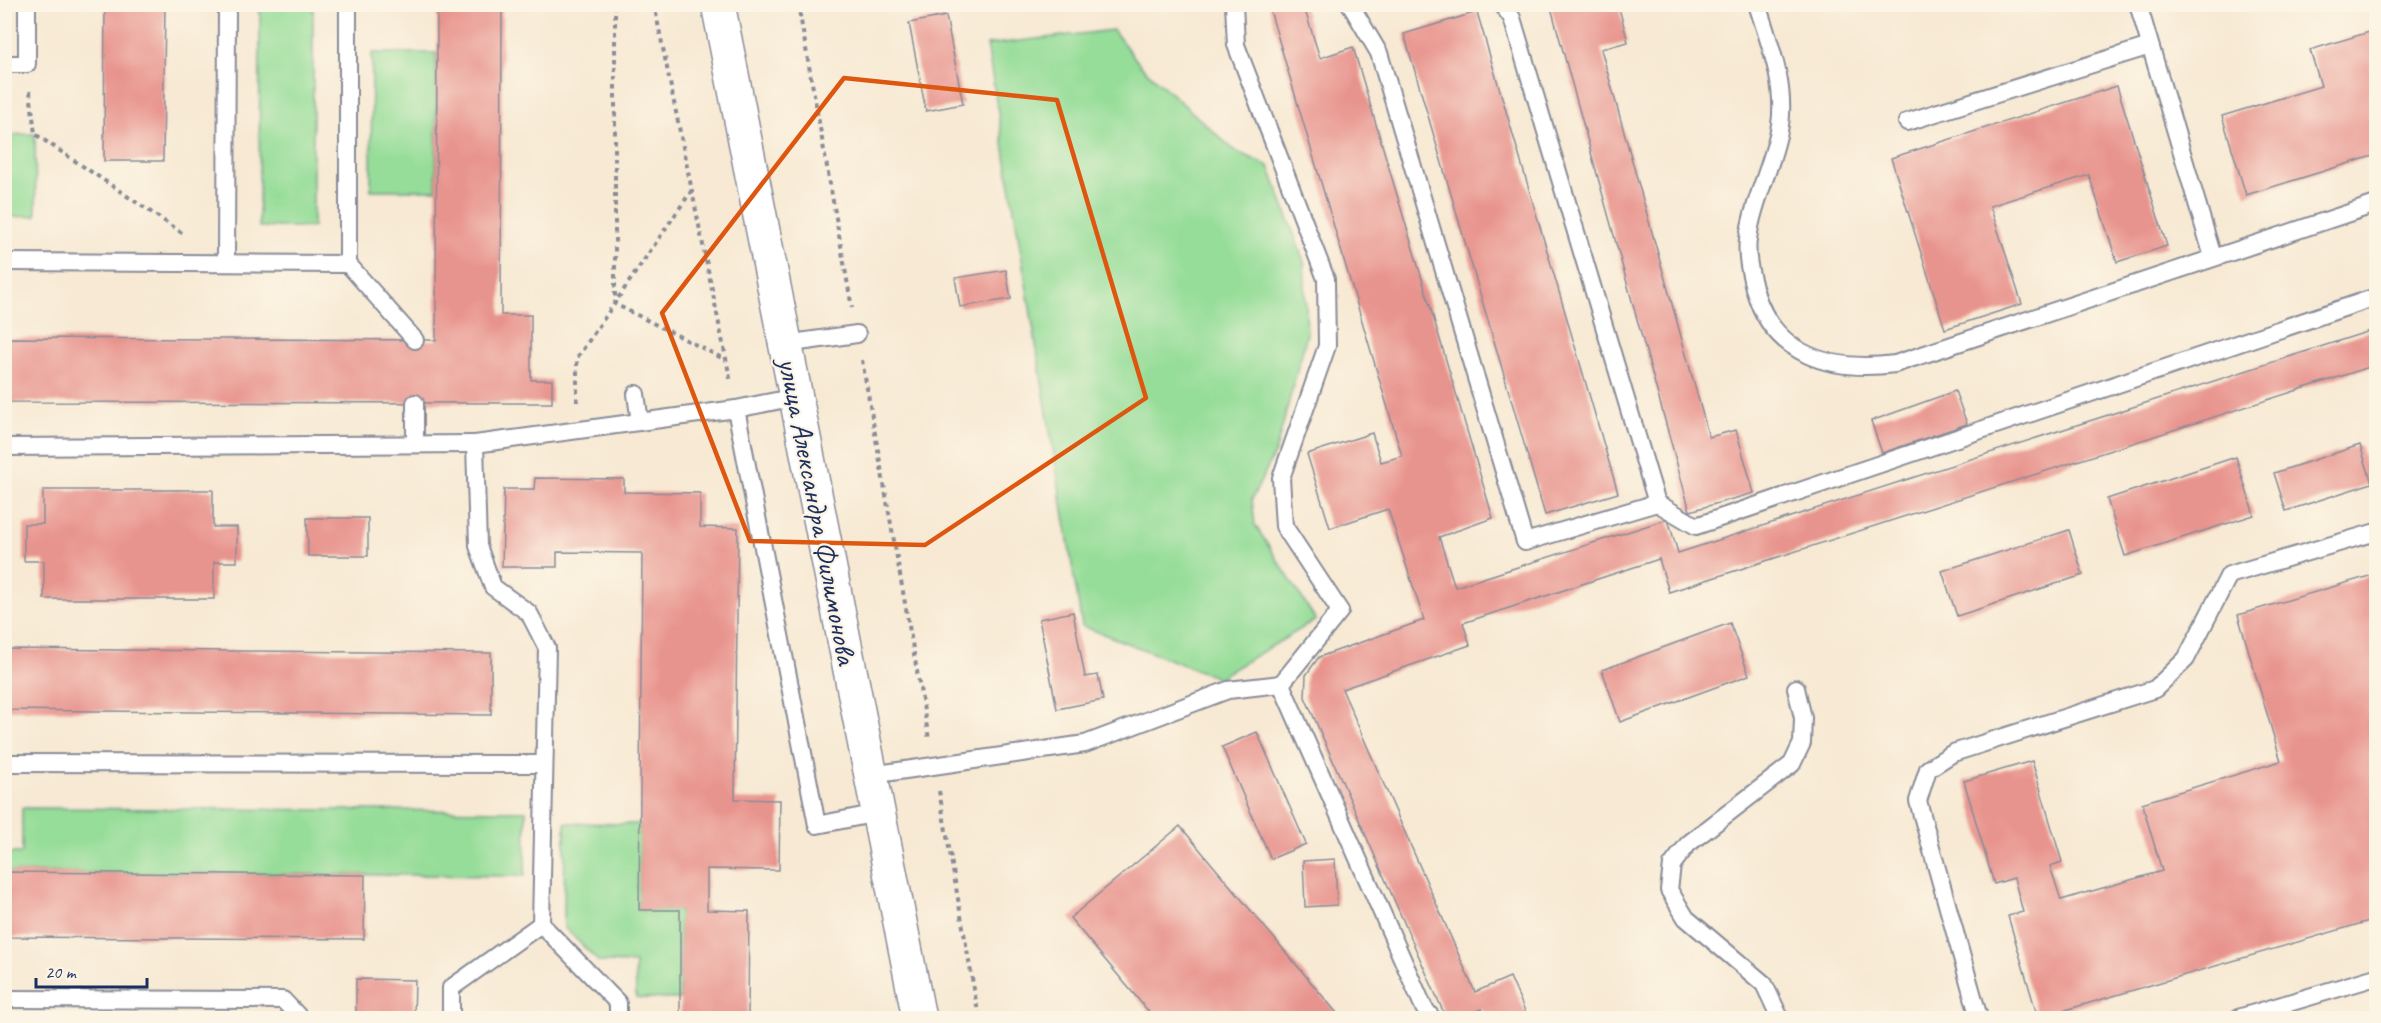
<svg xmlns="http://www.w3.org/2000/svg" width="2381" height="1023" font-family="Caveat,sans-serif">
<rect width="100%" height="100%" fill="#fcf5e5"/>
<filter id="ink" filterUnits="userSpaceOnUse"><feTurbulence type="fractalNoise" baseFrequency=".0167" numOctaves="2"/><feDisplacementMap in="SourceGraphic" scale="12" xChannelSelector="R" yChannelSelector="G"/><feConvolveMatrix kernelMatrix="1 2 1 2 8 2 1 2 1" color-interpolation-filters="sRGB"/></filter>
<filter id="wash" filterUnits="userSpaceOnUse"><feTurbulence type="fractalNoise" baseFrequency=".008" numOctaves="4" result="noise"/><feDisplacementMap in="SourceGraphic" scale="24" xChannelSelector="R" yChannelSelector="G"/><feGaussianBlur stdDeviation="1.35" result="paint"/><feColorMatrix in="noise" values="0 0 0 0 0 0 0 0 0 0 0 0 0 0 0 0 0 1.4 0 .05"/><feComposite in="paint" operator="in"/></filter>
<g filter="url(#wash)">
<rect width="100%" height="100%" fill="#f7e9d3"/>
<!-- green -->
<g fill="#95dd98" stroke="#58867b" stroke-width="1.5">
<path d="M260,5H313V227H259Z"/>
<rect x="372" y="5" width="65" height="4"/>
<path d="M1113,30L1141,66L1235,151L1269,166L1304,262L1307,334L1276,450L1252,499L1255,525L1316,620L1218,678L1082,626L987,45Z"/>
<path d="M372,53H436V190H371Z"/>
<path d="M35,134L36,216L5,217V135Z"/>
<path d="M22,808L526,811L525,876L5,872V853H22Z"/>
<path d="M565,823L640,824L639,910H680V999L636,998L635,963L599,962L564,927Z"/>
</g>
<g id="blocks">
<!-- building -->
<g fill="#e8948e">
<path d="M105,4H165L163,161H104Z"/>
<path d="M437,4H502L501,315H531V380H552V403L4,402V338L436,340Z"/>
<path d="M1276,4H1303L1320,58L1353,47L1493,518L1439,537L1455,587L1668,519L1678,553L2376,329V365L1669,592L1659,559L1463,623L1470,645L1342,689L1475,992L1510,977L1528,1018H1487L1482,1009L1460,1018H1446L1305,697L1306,675L1319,657L1424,620L1388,509L1330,528L1307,454L1372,433L1381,462L1402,456L1269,7Z"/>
<path d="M1550,4H1618L1628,42L1601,49L1709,437L1736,430L1754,493L1690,511Z"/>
<path d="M1477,12L1618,493L1545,515L1404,34Z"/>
<path d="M946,16L963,104L926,111L909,23Z"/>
<path d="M2376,30V155L2246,195L2222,116L2321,86L2310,50Z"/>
<path d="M2117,86L2167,246L2117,262L2089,175L1990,206L2022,304L1945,329L1891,158Z"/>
<path d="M1006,270L1011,299L960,307L955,278Z"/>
<path d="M1955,391L1967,424L1882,453L1871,421Z"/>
<path d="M2360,445L2372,483L2286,511L2274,473Z"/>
<path d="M2236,457L2254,515L2125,556L2107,499Z"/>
<path d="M535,478L624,479V492L700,493V527L738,528L735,799L780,800L779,870L707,869V910L749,911L748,1018H680V910H639L642,553L557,552V567H502L504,489H534Z"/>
<path d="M43,490H213V527H237V562H214V599H44V561H24V524H43Z"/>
<path d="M307,518H368V556H308Z"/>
<path d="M2069,530L2083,575L1957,616L1942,571Z"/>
<path d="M2376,574V919L2038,1018L2008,916L2023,912L2014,878L1994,884L1964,781L2032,761L2062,862L2050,866L2061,900L2162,871L2142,803L2281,761L2238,615Z"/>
<path d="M1073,612L1085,677L1098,675L1103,700L1057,709L1039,619Z"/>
<path d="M1730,623L1749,675L1620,722L1602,670Z"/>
<path d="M4,649L491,653V715L4,710Z"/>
<path d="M1257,732L1306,844L1271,859L1222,747Z"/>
<path d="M1180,826L1341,1018H1154L1070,918Z"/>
<path d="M1335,859L1337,905L1305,907L1303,861Z"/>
<path d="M4,872L365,875L364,939L4,937Z"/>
<path d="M356,979L415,980L414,1018H356Z"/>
</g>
</g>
</g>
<g filter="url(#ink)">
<use href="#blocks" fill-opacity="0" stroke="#898c98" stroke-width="1.5"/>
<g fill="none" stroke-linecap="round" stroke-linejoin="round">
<!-- service casing -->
<g stroke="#898c98" stroke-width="20">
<g id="service">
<path d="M1234,4L1236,45L1326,279L1327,346L1281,478L1284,526L1340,611L1281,684"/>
<path d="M1350,4L1379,53L1525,542L1657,503L1512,18L1502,4"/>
<path d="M1757,4C1769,43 1786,83 1780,125C1774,164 1753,199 1748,239C1746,256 1750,272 1754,288C1773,357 1832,372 1895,364L2376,204"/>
<path d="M2138,4L2213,257"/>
<path d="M4,64H27V4"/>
<path d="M1907,122L2150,46"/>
<path d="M4,262L348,264V4"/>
<path d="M226,263L227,4"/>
<path d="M348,264L415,340"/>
<path d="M785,344L857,334"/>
<path d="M636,394L640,422"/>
<path d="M415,403V444"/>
<path d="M736,409L817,825L878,813"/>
<path d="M4,447L475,444"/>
<path d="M1657,503L1696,526L2376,297"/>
<path d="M4,763L544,764"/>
<path d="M871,775L1085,744L1228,690L1281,684L1424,1008L1432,1018"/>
<path d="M4,999L283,1000L300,1018"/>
<path d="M451,1018V988L541,924"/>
<path d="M618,1018V1003L541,924L547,648L529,613L493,587L478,546L475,444L736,409L796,397"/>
<path d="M1780,1018L1764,984L1686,918L1669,890L1672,865L1688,844L1792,764L1802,743L1803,718L1796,688"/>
<path d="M1979,1018L1918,801L1928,769L1953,753L2155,689L2186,659L2229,575L2376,532"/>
<path d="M2238,1018L2376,977"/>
</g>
</g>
<!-- secondary casing -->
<g stroke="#898c98" stroke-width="36">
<path id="secondary" d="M718,4L919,1018"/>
</g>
<!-- path -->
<g stroke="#898c98" stroke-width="4" stroke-dasharray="4.5 4.5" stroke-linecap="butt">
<path d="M615,4V304L726,360"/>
<path d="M654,4L731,383"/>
<path d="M798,4L852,308"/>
<path d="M30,91L35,134L185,235"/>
<path d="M862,360L929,739"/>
<path d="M577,402V358L692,190"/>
<path d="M939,791L979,1018"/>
</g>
<!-- service -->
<use href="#service" stroke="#fff" stroke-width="16"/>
<!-- secondary -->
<use href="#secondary" stroke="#fff" stroke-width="33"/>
</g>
</g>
<!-- marked area -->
<path fill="none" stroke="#de5710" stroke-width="4.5" stroke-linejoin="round" d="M844,78L1057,100L1146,398L925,545L750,541L662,313Z"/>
<g text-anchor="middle" stroke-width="4.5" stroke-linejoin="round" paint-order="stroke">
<!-- street labels -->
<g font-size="30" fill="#1b2f5e" stroke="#fcf5e5">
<text transform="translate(818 511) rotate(79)" y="10">улица Александра Филимонова</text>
</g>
</g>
<!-- margin -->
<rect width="2381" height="1023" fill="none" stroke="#fcf5e5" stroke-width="24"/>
<!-- scale -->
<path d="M36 978v9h111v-9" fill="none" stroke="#1b2f5e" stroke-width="3"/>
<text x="45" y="978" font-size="18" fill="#1b2f5e" stroke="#fcf5e5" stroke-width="4.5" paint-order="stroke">20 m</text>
</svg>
